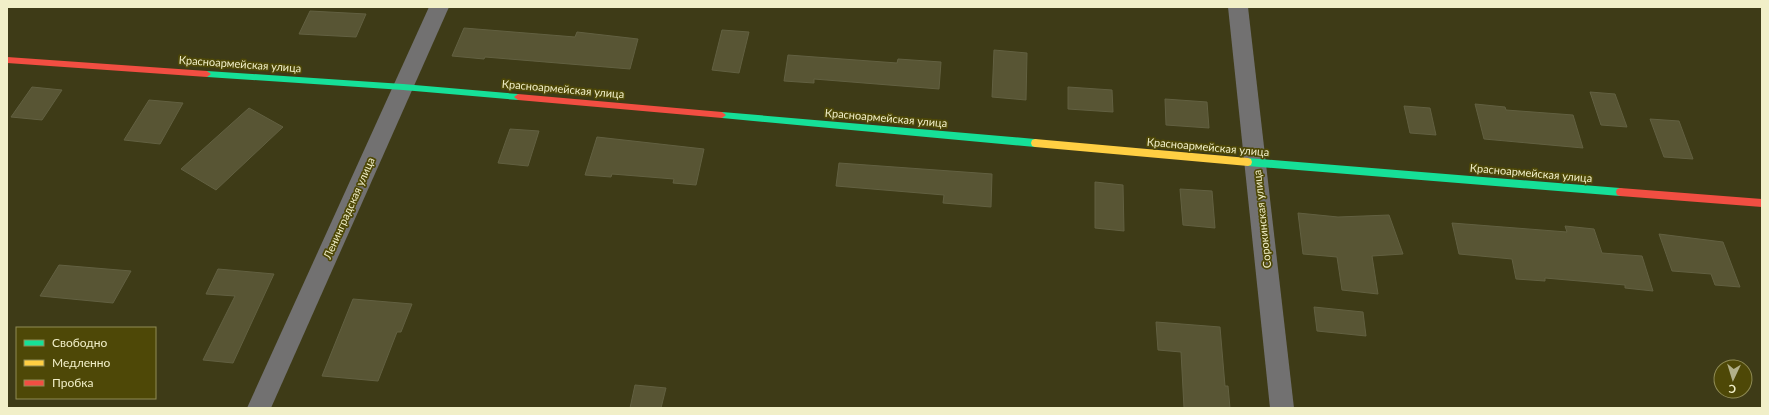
<svg xmlns="http://www.w3.org/2000/svg" width="1769" height="415" font-family="Lato,sans-serif">
<rect width="100%" height="100%" fill="#3e3b17"/>
<!-- building -->
<g fill="#585534" stroke="#626041">
<path d="M310,11L366,14L356,37L299,34Z"/>
<path d="M464,28L575,37L577,32L638,39L630,69L485,57L484,59L452,56Z"/>
<path d="M722,30L749,32L739,73L712,70Z"/>
<path d="M994,50L1027,53L1026,100L992,97Z"/>
<path d="M788,55L897,63L898,59L941,62L939,89L814,79V83L784,81Z"/>
<path d="M32,87L62,90L42,120L11,117Z"/>
<path d="M1068,87L1112,90L1113,112L1068,109Z"/>
<path d="M1590,92L1615,94L1627,127L1601,125Z"/>
<path d="M1165,99L1207,102L1209,128L1166,125Z"/>
<path d="M149,100L183,103L160,144L124,140Z"/>
<path d="M1475,104L1505,107L1506,110L1573,115L1583,148L1484,139Z"/>
<path d="M1404,106L1430,108L1436,135L1410,133Z"/>
<path d="M249,108L283,127L216,190L181,169Z"/>
<path d="M1650,119L1679,121L1693,159L1664,157Z"/>
<path d="M510,129L539,131L528,166L498,163Z"/>
<path d="M597,137L704,149L696,185L673,183L674,179L612,174L611,177L585,175Z"/>
<path d="M839,163L992,174L991,207L943,203L944,195L836,186Z"/>
<path d="M1095,182L1123,185L1124,231L1095,228Z"/>
<path d="M1180,189L1212,191L1215,228L1183,225Z"/>
<path d="M1298,213L1338,217L1389,215L1403,254L1372,256L1378,294L1342,290L1337,257L1303,254Z"/>
<path d="M1452,223L1567,232L1565,226L1594,229L1602,253L1642,256L1653,291L1625,288V285L1545,278V281L1516,279L1512,259L1459,254Z"/>
<path d="M1659,234L1723,242L1740,287L1715,285L1711,274L1672,271Z"/>
<path d="M59,265L131,271L113,303L40,296Z"/>
<path d="M218,269L274,274L233,363L203,360L235,296L206,294Z"/>
<path d="M353,299L412,304L401,332H397L378,381L322,376Z"/>
<path d="M1314,307L1363,312L1366,336L1317,331Z"/>
<path d="M1156,322L1220,327L1225,386H1228L1230,408H1184L1181,352L1158,350Z"/>
<path d="M635,385L666,388L661,408H630Z"/>
</g>
<g fill="none" stroke-linecap="round" stroke-linejoin="round">
<!-- street -->
<g fill="#727171" fill-rule="evenodd">
<path d="M429,7H449L271,408H247Z"/>
<path d="M1228,7H1248L1294,408H1270Z"/>
</g>
<!-- fast -->
<g fill="#16e098" fill-rule="evenodd">
<path d="M207,71L403,84L518,94L522,97L518,100L403,90L207,77L203,74Z"/>
<path d="M722,112L1035,139L1038,140L1039,143L1038,146L1035,147L722,118L718,115Z"/>
<path d="M1248,158L1620,188L1623,189L1624,192L1623,195L1620,196L1248,166L1245,165L1244,162L1245,159Z"/>
</g>
<!-- slow -->
<path fill="#ffcf43" fill-rule="evenodd" d="M1035,139L1248,158L1251,159L1252,162L1251,165L1248,166L1035,147L1032,146L1031,143L1032,140Z"/>
<!-- jam -->
<g fill="#f24e42" fill-rule="evenodd">
<path d="M7,57L207,71L211,74L207,77L7,63Z"/>
<path d="M518,94L722,112L726,115L722,118L518,100L514,97Z"/>
<path d="M1620,188L1762,199V207L1620,196L1617,195L1616,192L1617,189Z"/>
</g>
</g>
<g text-anchor="middle" stroke-width="3.5" stroke-linejoin="round" paint-order="stroke">
<!-- street labels -->
<g font-size="11" fill="#f1efc8" stroke="#4e4807">
<text transform="translate(240 64) rotate(4)" y="4">Красноармейская улица</text>
<text transform="translate(563 89) rotate(5)" y="4">Красноармейская улица</text>
<text transform="translate(886 118) rotate(5)" y="4">Красноармейская улица</text>
<text transform="translate(1208 147) rotate(5)" y="4">Красноармейская улица</text>
<text transform="translate(1531 173) rotate(5)" y="4">Красноармейская улица</text>
<text transform="translate(349 208) rotate(-66)" y="4">Ленинградская улица</text>
<text transform="translate(1262 219) rotate(-96)" y="4">Сорокинская улица</text>
</g>
</g>
<!-- border -->
<rect width="1769" height="415" fill="none" stroke="#f1efc8" stroke-width="16"/>
<!-- legend -->
<rect x="16" y="327" width="140" height="72" fill="#4e4807" stroke="#8f8b54"/>
<rect x="24" y="340" width="20" height="6" fill="#16e098" stroke="#8f8b54"/>
<text x="52" y="347" font-size="12" fill="#f1efc8">Свободно</text>
<rect x="24" y="360" width="20" height="6" fill="#ffcf43" stroke="#8f8b54"/>
<text x="52" y="367" font-size="12" fill="#f1efc8">Медленно</text>
<rect x="24" y="380" width="20" height="6" fill="#f24e42" stroke="#8f8b54"/>
<text x="52" y="387" font-size="12" fill="#f1efc8">Пробка</text>
<!-- north arrow -->
<g transform="translate(1733 379) rotate(184)"><circle r="19" fill="#4e4807" stroke="#8f8b54"/>
<path d="M0-3L7 15L0 10L-7 15Z" fill="#b2b08a"/>
<text y="-6" font-size="11" font-weight="bold" text-anchor="middle" fill="#f1efc8">С</text>
</g>
</svg>
